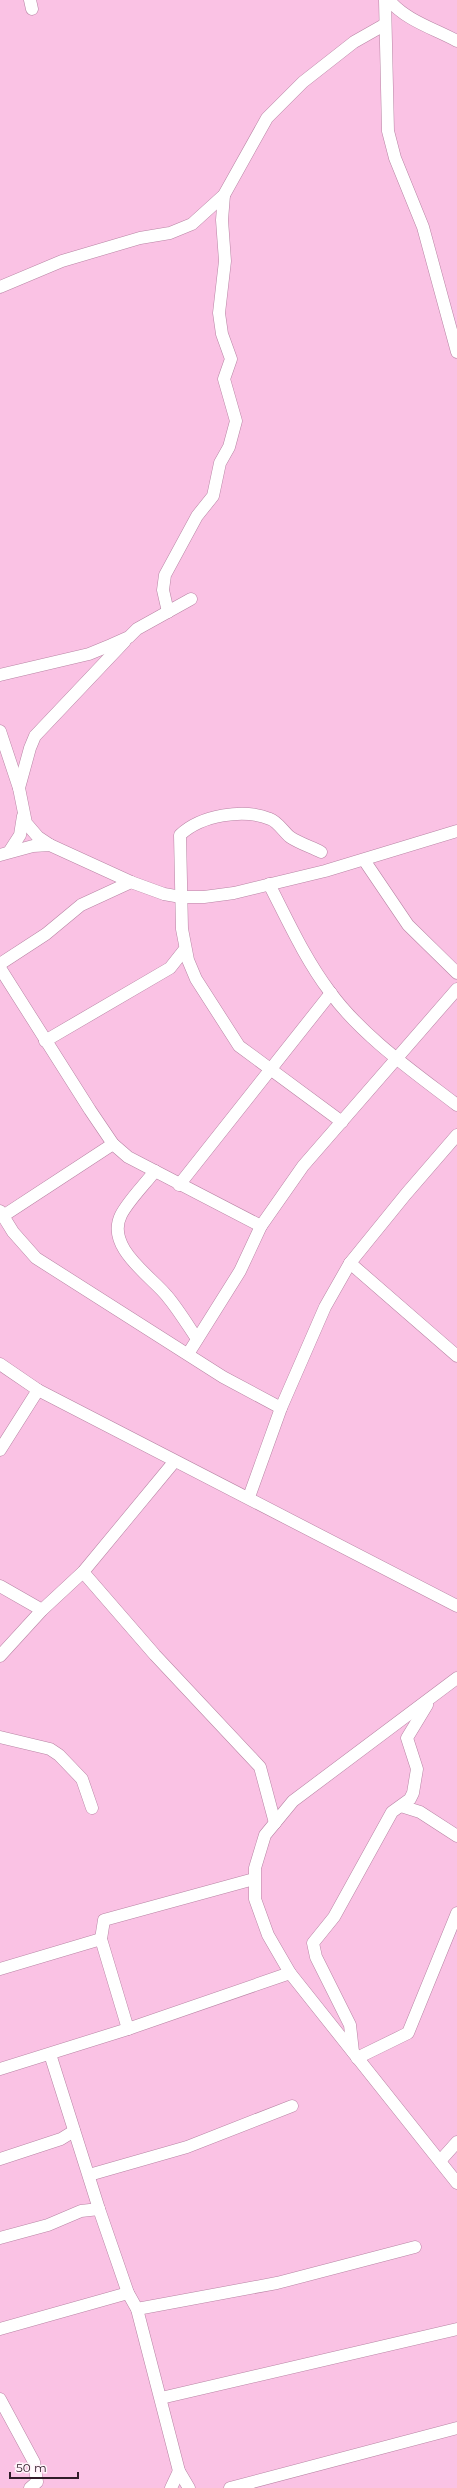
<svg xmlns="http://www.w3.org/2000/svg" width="457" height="2488" font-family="Montserrat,sans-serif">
<rect width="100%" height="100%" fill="#fac2e4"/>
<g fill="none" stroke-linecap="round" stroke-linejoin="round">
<!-- minor casing -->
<g stroke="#b884a4" stroke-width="13">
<g id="minor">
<path d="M30,0L32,9"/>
<path d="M385,0L388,131L395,158L423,227L457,352"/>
<path d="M389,0C405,20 435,29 457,41"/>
<path d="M0,287L62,261L140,238L170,233L192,224L224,195L267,118L303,82L354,42L384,25"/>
<path d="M168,612L163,590L165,575L197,516L213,496L220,463L229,447L236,421L224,379L231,359L222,334L219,313L225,261L222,220L224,195"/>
<path d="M0,675L89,654L111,645L129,637L137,629L191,599"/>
<path d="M0,731L19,788L26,823L38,837L50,845"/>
<path d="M19,788L30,748L35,736L125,641"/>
<path d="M9,852L20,835L23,816"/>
<path d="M321,852C311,847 299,843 290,837C284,832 277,821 270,819C244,808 201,815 180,835L182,929L188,960L196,979L239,1046L342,1122"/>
<path d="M0,855L33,846L50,845L131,882L164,894L181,897H204L234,893L325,871L457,831"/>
<path d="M364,860L408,925L457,973"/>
<path d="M269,884C288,921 305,959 330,992C362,1036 414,1072 457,1105"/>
<path d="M0,964L46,934L81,905L131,882"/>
<path d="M0,968L90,1110L113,1144L128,1157L261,1226"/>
<path d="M45,1041L170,968L185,949"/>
<path d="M155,1171C145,1184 128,1201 121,1215C105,1247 151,1276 167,1296C178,1309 187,1324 197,1339"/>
<path d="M179,1185L331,993"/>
<path d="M0,1211L13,1232L36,1258L223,1377L281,1408"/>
<path d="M3,1216L113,1144"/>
<path d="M350,1263L457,1356"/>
<path d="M188,1354L240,1271L261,1226L303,1166L457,989"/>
<path d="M0,1364L38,1390L457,1606"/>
<path d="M0,1450L38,1390"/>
<path d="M249,1497L281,1408L325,1307L350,1263L406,1194L457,1135"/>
<path d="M83,1572L155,1655L260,1767L275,1823"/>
<path d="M0,1586L42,1610"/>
<path d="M0,1656L42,1610L83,1572L174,1462"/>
<path d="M457,1678L293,1801L265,1835L255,1868V1899L268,1935L290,1973L457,2183"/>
<path d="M0,1737L50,1749L59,1755L82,1779L92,1808"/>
<path d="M401,1806L420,1812L457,1836"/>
<path d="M0,1969L101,1939"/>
<path d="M128,2029L101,1939L104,1920L254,1879"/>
<path d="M353,2052L350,2025L316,1957L313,1943L334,1917L392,1812L410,1799L413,1793L417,1769L407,1738L427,1705"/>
<path d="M50,2054L99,2209L128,2293L137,2309L179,2471L189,2488"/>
<path d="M357,2058L408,2033L457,1913"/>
<path d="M0,2069L128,2029L290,1973"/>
<path d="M0,2159L61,2139L74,2131"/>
<path d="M440,2161L457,2142"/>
<path d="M89,2175L187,2147L292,2106"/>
<path d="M0,2238L48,2225L81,2211L99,2209"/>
<path d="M137,2309L277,2283L415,2247"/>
<path d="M0,2329L128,2293"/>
<path d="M161,2398L457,2329"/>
<path d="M0,2399L34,2462L37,2482L30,2488"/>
<path d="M171,2488L179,2471"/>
<path d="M230,2488L457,2428"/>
</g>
</g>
<!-- minor -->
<use href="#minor" stroke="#fff" stroke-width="12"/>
</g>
<!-- scale -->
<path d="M10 2472v6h68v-6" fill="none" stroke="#301c28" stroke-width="2"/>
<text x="16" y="2472" font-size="12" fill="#301c28" stroke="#fff3fa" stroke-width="3" paint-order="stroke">50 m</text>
</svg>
